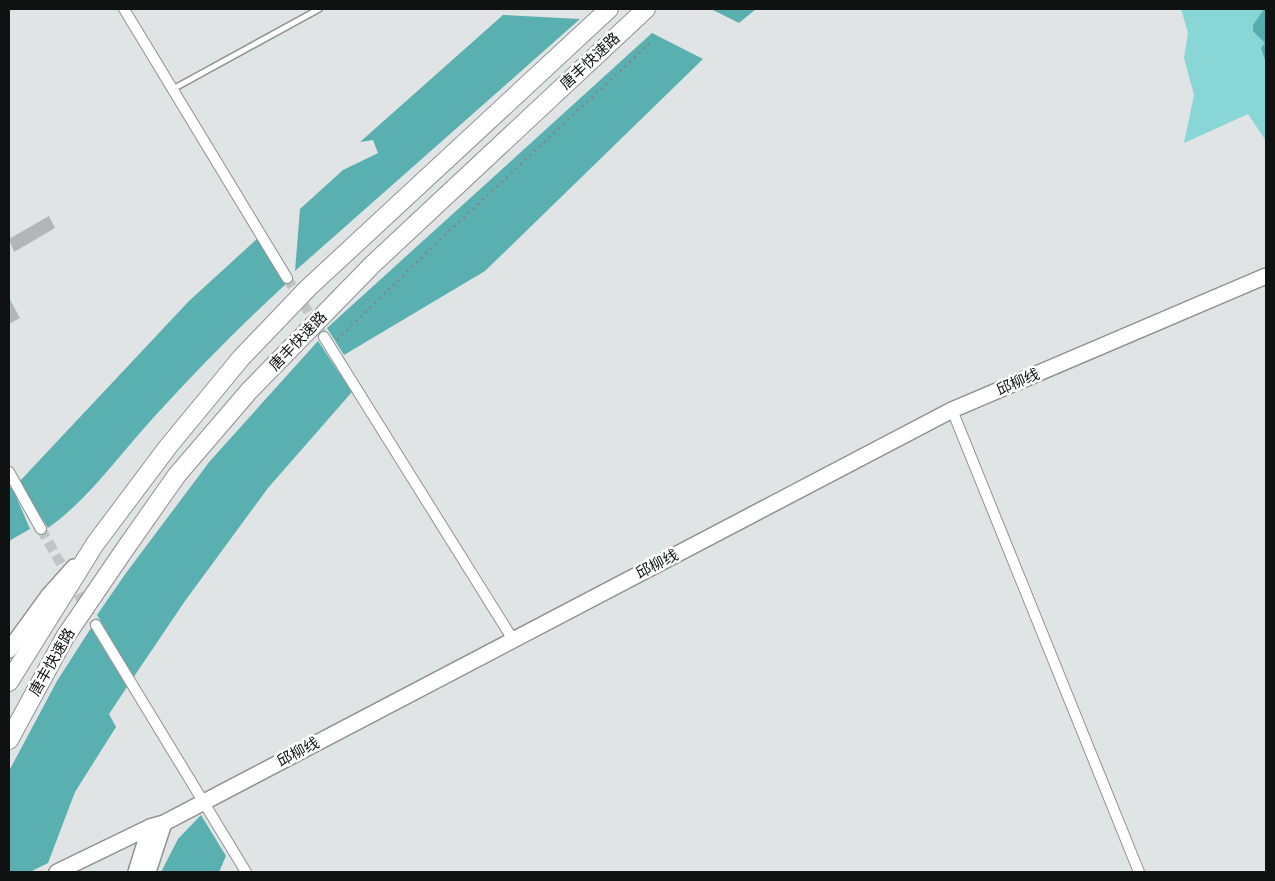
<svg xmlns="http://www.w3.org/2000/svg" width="1275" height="881" font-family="Cabin,'Noto Sans SC',sans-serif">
<rect width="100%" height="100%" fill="#e0e4e4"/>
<!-- green -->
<path fill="#88d6d5" d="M1181,9H1266V141L1248,114L1184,143L1194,95L1184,58L1188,33Z"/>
<!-- forest -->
<g fill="#5ab0b0">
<path d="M711,9H756L739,23Z"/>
<path d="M503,15L580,19L295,271L300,209L343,170L378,153L373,140L360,142Z"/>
<path d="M652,33L703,59L485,271L344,355L327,328Z"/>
<path d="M258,238L288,282C241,325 197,370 154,417C120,454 89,499 48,528L19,482L189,301Z"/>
<path d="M318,341L352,392L268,488L185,601L133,678L97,615L126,573L210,461Z"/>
<path d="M12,487L30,529L9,541V489Z"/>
<path d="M91,628L127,687L109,714L116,727L75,792L48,863L30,872H9V771L57,681Z"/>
<path d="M201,815L226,856L219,872H161L178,839Z"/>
</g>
<!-- water -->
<path fill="#56adad" d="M1264,9H1266V63L1261,48L1265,43L1253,31V25Z"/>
<!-- building -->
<g fill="#b2b6b6">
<path d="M49,216L55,228L14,252L9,239Z"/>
<path d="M9,298L20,318L9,324Z"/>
</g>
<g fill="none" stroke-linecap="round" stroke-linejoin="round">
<!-- minor-tunnel -->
<g stroke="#c1c4c4" stroke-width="10" stroke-dasharray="10 5" stroke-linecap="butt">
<path d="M287,278L324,337"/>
<path d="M41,529L96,625"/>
</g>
<!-- service casing -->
<g stroke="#8e9292" stroke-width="8">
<path id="service" d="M173,89L319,9"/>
</g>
<!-- minor casing -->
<g stroke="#8e9292" stroke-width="12">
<g id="minor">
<path d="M124,9L287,278"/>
<path d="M324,337L512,638"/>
<path d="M952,410L1139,872"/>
<path d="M9,472L41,529"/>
<path d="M96,625L246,872"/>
</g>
</g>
<!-- secondary casing -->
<g stroke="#8e9292" stroke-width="18">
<g id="secondary">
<path d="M9,650L49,595L74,567"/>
<path d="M57,872L150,827L164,823L952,410L1266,276"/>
<path d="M136,872L150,827"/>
<path d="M148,872L164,823"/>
</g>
</g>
<!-- trunk casing -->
<g stroke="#8e9292" stroke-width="20">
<g id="trunk">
<path d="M9,682L95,544L167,448L241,358L308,288L609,9"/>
<path d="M9,740L65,637L125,549L177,475L249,391L373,264L646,9"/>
</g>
</g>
<!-- path -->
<path stroke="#838686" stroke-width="2" stroke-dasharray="2.5 4" stroke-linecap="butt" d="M337,340L426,253L651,42"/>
<!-- service -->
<use href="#service" stroke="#fff" stroke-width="5"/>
<!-- minor -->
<use href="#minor" stroke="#fff" stroke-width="10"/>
<!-- secondary -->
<use href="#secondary" stroke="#fff" stroke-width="15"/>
<!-- trunk -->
<use href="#trunk" stroke="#fff" stroke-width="18"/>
</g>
<g text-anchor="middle" stroke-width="5" stroke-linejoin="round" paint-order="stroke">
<!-- street labels -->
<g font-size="15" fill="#101212" stroke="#fff">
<text transform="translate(590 61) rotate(-43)" y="5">唐丰快速路</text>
<text transform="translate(298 341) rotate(-46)" y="5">唐丰快速路</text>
<text transform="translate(1018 382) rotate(-23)" y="5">邱柳线</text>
<text transform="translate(657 564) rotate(-27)" y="5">邱柳线</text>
<text transform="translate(52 662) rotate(-60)" y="5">唐丰快速路</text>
<text transform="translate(298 752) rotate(-28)" y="5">邱柳线</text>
</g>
</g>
<!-- border -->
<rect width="1275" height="881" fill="none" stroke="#101212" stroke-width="20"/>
</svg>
